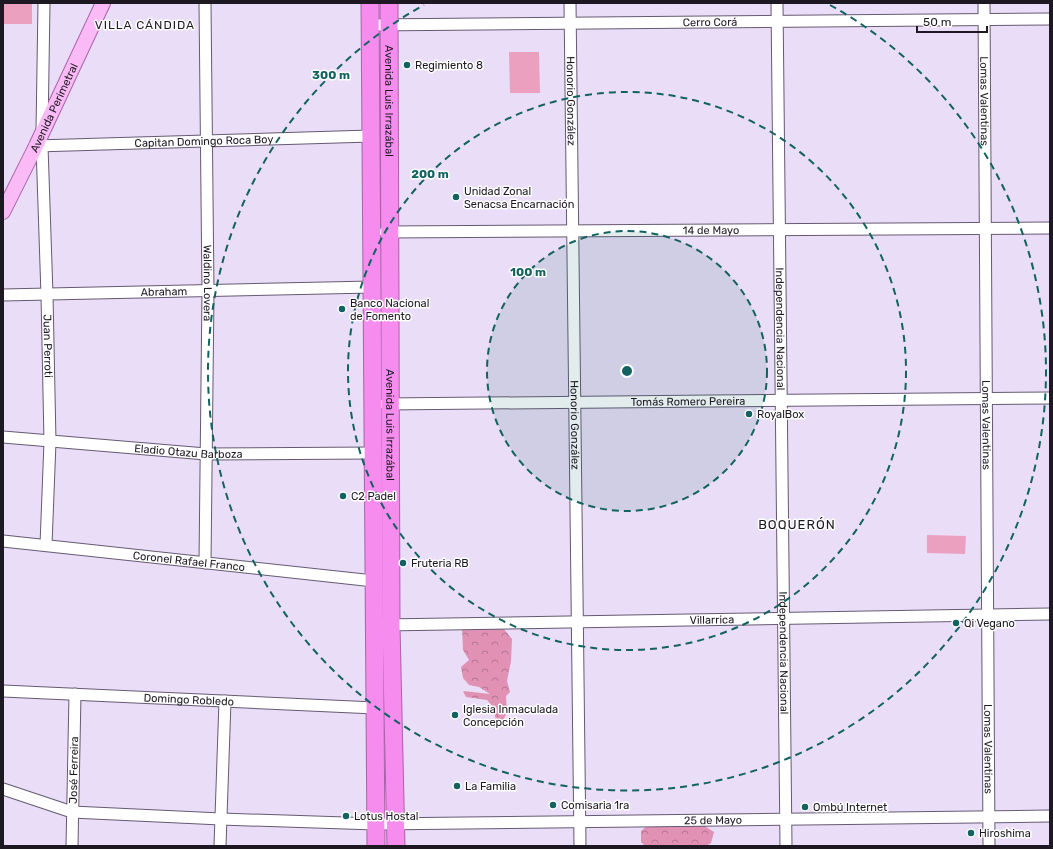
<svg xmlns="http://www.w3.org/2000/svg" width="1053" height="849" font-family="Rubik,sans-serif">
<defs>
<pattern id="forest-crowns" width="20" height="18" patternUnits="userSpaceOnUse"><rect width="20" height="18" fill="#e091b4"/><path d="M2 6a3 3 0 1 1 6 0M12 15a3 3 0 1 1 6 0" fill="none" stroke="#b57592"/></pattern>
</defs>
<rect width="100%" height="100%" fill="#eaddf8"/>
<!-- forest -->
<g fill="url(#forest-crowns)">
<path d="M462,627L474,629L503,628L512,639L511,661L507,681L510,692L506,696L507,712L501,725L496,720L493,707L487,700L466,697L463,691L490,694L479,687L469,685L463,678L461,667L469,660L463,650Z"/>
<path d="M649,824L703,825L714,832L711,843L706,846H645L641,842V831Z"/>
</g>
<!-- garden -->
<g fill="#eba0c0">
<rect x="3" y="3" width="29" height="21"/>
<path d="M509,52H539L540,93H510Z"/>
<path d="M927,535L966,536L965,554L927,553Z"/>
</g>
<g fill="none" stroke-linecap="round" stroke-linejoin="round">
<!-- minor casing -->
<g stroke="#655a71" stroke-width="13">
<g id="minor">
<path id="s1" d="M205,3L208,292L205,563"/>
<path id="s2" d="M570,3L580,846"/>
<path id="s3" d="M777,3L786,846"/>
<path id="s4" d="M984,3L989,846"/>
<path id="s5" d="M371,25L1050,19"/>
<path d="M42,131L44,3"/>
<path id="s6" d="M36,146L371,136"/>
<path id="s7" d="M42,146L47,295L50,442L46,545"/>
<path id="s8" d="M385,232L1050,228"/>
<path id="s9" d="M3,295L372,287"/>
<path id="s10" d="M385,404L1050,398"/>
<path id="s11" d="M3,437L206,454L374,453"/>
<path id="s12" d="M3,541L374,581"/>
<path id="s13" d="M385,625L1050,614"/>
<path id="s14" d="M3,691L375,708"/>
<path id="s15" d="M3,789L72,812L221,819L376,824L1050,816"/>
<path id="s16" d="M72,846L75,694"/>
<path d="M220,846L225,701"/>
</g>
</g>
<!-- major casing -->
<g stroke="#a963a7" stroke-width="16">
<g id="major">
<path id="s17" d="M3,212L36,146L103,3"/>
</g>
</g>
<!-- highway casing -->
<g stroke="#a963a7" stroke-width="19">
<g id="highway">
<path d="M370,3L376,846"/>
<path id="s18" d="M389,3L391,625L396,846"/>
</g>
</g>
<!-- minor -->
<use href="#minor" stroke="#fff" stroke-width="11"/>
<!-- major -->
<use href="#major" stroke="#f9baf5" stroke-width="14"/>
<!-- highway -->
<use href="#highway" stroke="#f58cee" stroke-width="17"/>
</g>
<!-- distance rings -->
<circle cx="627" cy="371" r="140" fill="#116260" fill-opacity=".12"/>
<g fill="none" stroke="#116260" stroke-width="2" stroke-dasharray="7 5">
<circle cx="627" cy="371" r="140"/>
<circle cx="627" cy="371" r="279"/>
<path d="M830 5A419 419 0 1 1 424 5"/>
</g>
<!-- markers -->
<g fill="#116260" stroke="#fff" stroke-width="1.5">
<circle cx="407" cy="65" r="4"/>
<circle cx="456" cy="197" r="4"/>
<circle cx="342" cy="309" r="4"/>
<circle cx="749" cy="414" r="4"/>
<circle cx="343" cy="496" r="4"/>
<circle cx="403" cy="563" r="4"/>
<circle cx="956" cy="623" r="4"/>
<circle cx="455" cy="715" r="4"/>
<circle cx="457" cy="786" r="4"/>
<circle cx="553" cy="805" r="4"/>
<circle cx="805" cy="807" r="4"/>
<circle cx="346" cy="816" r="4"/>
<circle cx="971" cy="833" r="4"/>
</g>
<g text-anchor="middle" stroke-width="3" stroke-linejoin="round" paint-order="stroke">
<!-- street labels -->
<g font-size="11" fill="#1d1822" stroke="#fff">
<text dy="4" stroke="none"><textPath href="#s5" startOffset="339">Cerro Corá</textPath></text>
<text dy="4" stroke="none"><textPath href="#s18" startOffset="98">Avenida Luis Irrazábal</textPath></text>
<text dy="4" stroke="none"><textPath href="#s2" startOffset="98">Honorio González</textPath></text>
<text dy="4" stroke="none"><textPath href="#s4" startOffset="98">Lomas Valentinas</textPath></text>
<text dy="4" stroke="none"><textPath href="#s17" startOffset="116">Avenida Perimetral</textPath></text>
<text dy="4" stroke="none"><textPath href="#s6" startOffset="168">Capitan Domingo Roca Boy</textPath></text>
<text dy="4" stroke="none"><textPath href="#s8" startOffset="326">14 de Mayo</textPath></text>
<text dy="4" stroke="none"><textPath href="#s1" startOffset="280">Waldino Lovera</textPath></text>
<text dy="4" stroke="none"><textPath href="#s9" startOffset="161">Abraham</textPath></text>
<text dy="4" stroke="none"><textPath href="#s3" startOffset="326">Independencia Nacional</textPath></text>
<text dy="4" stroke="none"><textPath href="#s7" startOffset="200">Juan Perroti</textPath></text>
<text dy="4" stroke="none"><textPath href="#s10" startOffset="303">Tomás Romero Pereira</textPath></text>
<text dy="4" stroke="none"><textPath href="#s4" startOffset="422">Lomas Valentinas</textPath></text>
<text dy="4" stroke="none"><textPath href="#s18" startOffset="422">Avenida Luis Irrazábal</textPath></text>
<text dy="4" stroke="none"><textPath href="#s2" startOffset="422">Honorio González</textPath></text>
<text dy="4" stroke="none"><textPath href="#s11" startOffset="186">Eladio Otazu Barboza</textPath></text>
<text dy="4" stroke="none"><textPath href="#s12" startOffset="187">Coronel Rafael Franco</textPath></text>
<text dy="4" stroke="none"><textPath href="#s13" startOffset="327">Villarrica</textPath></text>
<text dy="4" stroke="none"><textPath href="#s3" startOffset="650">Independencia Nacional</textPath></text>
<text dy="4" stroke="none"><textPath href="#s14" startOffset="186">Domingo Robledo</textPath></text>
<text dy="4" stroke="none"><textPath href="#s4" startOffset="746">Lomas Valentinas</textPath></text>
<text dy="4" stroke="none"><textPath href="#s16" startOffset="76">José Ferreira</textPath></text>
<text dy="4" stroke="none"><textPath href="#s15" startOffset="714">25 de Mayo</textPath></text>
</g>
<!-- poi labels -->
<g font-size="11" fill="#1d1822" stroke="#fff" text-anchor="start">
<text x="415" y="69">Regimiento 8</text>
<text x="464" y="195">Unidad Zonal<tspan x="464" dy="13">Senacsa Encarnación</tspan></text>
<text x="350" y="307">Banco Nacional<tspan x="350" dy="13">de Fomento</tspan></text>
<text x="757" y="418">RoyalBox</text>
<text x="351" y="500">C2 Padel</text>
<text x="411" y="567">Fruteria RB</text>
<text x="964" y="627">Qi Vegano</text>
<text x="463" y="713">Iglesia Inmaculada<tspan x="463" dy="13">Concepción</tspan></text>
<text x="465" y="790">La Familia</text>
<text x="561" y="809">Comisaria 1ra</text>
<text x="813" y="811">Ombú Internet</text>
<text x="354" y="820">Lotus Hostal</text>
<text x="979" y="837">Hiroshima</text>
</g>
<!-- neighbourhood labels -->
<g font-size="12" letter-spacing="1" fill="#1d1822" stroke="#fff">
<text x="145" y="29">VILLA CÁNDIDA</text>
</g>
<!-- quarter labels -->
<g font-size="13" letter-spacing="1" fill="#1d1822" stroke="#fff">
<text x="797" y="529">BOQUERÓN</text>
</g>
</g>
<circle cx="627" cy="371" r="6" fill="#116260" stroke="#fff" stroke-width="2"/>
<g font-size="12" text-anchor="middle" font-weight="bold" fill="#116260" stroke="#fff" stroke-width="3" stroke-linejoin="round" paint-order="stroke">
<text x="331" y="79">300 m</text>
<text x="430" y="178">200 m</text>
<text x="528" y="276">100 m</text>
</g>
<!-- border -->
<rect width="1053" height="849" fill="none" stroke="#1d1822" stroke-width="8"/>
<!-- scale -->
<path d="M917 26v6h70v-6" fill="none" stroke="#1d1822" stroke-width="2"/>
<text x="923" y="26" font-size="12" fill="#1d1822" stroke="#ffffff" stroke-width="3" paint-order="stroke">50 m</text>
</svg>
